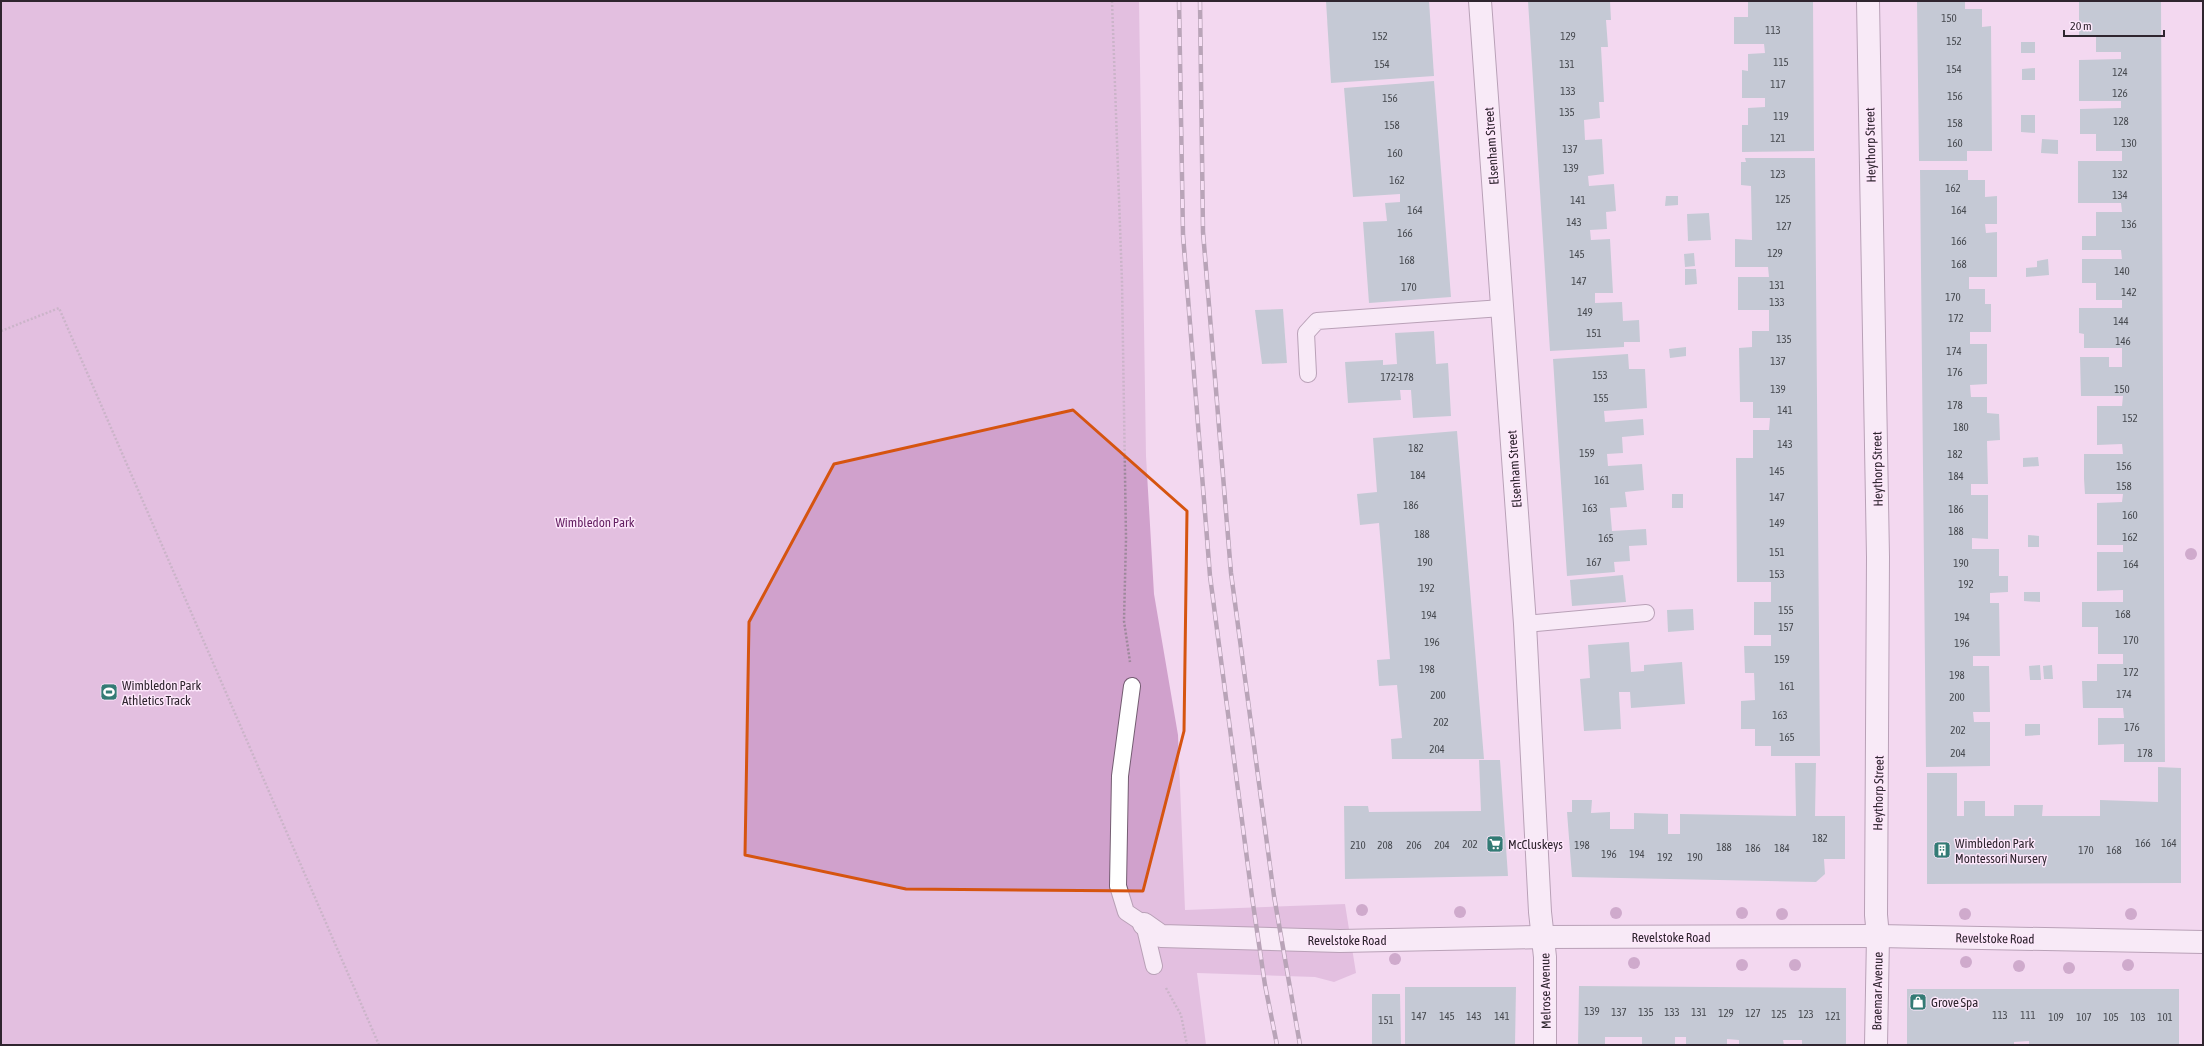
<svg xmlns="http://www.w3.org/2000/svg" width="2204" height="1046" font-family="'Asap Condensed',sans-serif">
<rect width="100%" height="100%" fill="#f3d8f0"/>
<!-- green -->
<path fill="#d0a1cc" d="M1,1H1139L1146,456L1154,594L1178,735L1185,910L1345,904L1356,973L1334,982L1315,977L1197,973L1206,1045H1Z"/>
<!-- building -->
<g fill="#8fb7b3">
<path d="M1326,1H1429L1434,76L1331,83Z"/>
<path d="M1528,1H1610L1611,20H1606L1608,47H1601L1604,102H1599L1600,118L1584,120L1585,140L1602,139L1604,174L1588,176L1589,186L1614,184L1616,211L1606,212L1607,229L1590,230L1591,240L1610,239L1613,293H1595V303L1622,302L1623,321L1639,320L1640,342H1624V347L1550,351Z"/>
<path d="M1748,1H1813L1814,151L1742,152V125H1748V108L1765,107V98H1742V70L1748,71V54L1765,53L1764,44H1734V17H1748Z"/>
<path d="M1917,1H1965V9H1982V27L1991,26L1992,151H1967V161H1919Z"/>
<path d="M2079,1H2161L2165,762H2124V744L2098,745V718H2124L2123,708H2083L2082,681H2097V664H2123V654H2098V627H2082V602H2123V590L2097,591V552H2123V545H2097V503L2122,502L2123,494H2085L2084,479V454H2123L2122,444L2097,445V406H2122L2123,396H2081L2080,357H2109V367H2122V348H2084V334L2079,333V308H2122V300H2096V283H2082V259H2122L2121,250H2082V236H2096V212H2122L2121,203H2078V161H2122V151H2096V134H2080V109L2121,108V101H2079V60L2121,59V52H2096V36H2079Z"/>
<rect x="2021" y="42" width="14" height="11"/>
<path d="M2035,68V80H2022V69Z"/>
<path d="M1434,81L1451,297L1369,303L1363,222L1387,221L1385,203L1400,202V194L1353,197L1344,88Z"/>
<path d="M2021,115H2035V133L2021,132Z"/>
<path d="M2042,139L2058,140V154L2041,153Z"/>
<path d="M1745,158H1815L1820,756H1771V746H1755V729H1741V701L1755,700L1754,673H1745L1744,646H1771V635H1754V602H1771V582H1737L1736,458H1753V430H1769L1770,418H1753V402H1740L1739,348L1752,347V331H1769V310H1738V277H1769L1768,267H1735V239L1752,240L1751,186L1741,185V162H1746Z"/>
<path d="M1920,170H1968V180H1985V197L1997,196V224H1985L1986,233L1997,232V277H1969V289H1985V304H1991V332H1970V344H1987V384L1970,385L1971,397H1987V413L1999,414L2000,440L1987,441L1988,484H1971V495H1988V539L1972,538V549H1999V576H2008V592L1990,593V603H1999L2000,656H1973V666H1989L1990,712H1973L1974,722H1990V766L1926,767Z"/>
<path d="M1666,196H1678V205L1665,206Z"/>
<path d="M1709,213L1711,240L1688,241L1687,214Z"/>
<path d="M1694,253L1695,266L1685,267L1684,254Z"/>
<path d="M2048,259L2049,275L2026,277V268L2037,267V261Z"/>
<path d="M1685,269H1696L1697,284L1685,285Z"/>
<path d="M1283,309L1287,363L1262,364L1255,310Z"/>
<path d="M1434,331L1436,364L1448,363L1451,416L1413,418L1411,390H1400L1401,400L1348,403L1345,362L1383,360V365L1397,364L1395,333Z"/>
<path d="M1686,347V356L1670,358L1669,349Z"/>
<path d="M1628,354L1629,369H1645L1647,408L1604,411L1605,422L1643,419L1644,435L1622,437L1623,453L1607,454L1608,466L1642,464L1644,490L1625,492L1627,507L1610,508L1612,531L1646,529L1647,545L1629,546L1630,561L1614,562L1615,572L1567,576L1553,359Z"/>
<path d="M1457,431L1484,759H1392L1391,739L1402,738L1397,685L1379,686L1377,660L1390,659L1379,523L1360,525L1357,494L1377,492L1373,438Z"/>
<path d="M2038,457L2039,466L2023,467V458Z"/>
<rect x="1672" y="494" width="11" height="14"/>
<path d="M2028,535L2039,536V547H2028Z"/>
<path d="M1623,575L1626,602L1572,606L1570,580Z"/>
<path d="M2024,592H2040V602L2024,601Z"/>
<path d="M1693,609L1694,630L1668,632L1667,610Z"/>
<path d="M1629,642L1631,672L1644,671V665L1682,662L1685,704L1631,708L1630,692H1619L1621,729L1584,731L1580,679L1590,678L1588,645Z"/>
<path d="M2040,665L2041,680H2030L2029,666Z"/>
<path d="M2052,665L2053,679H2044L2043,666Z"/>
<path d="M2025,724H2040V735L2025,736Z"/>
<path d="M1479,760H1500L1508,876L1345,879L1344,806H1368L1369,812L1481,811Z"/>
<path d="M1795,763H1816L1815,816H1845V859H1824L1825,874L1816,882L1572,877L1567,812H1572V800H1592L1591,813L1610,812V829H1634V813L1668,814V834H1680V814L1796,816Z"/>
<path d="M2158,767L2181,768V883L1927,884V773H1957V816H1964V801H1985V816H2014V805H2043L2042,816H2100V800L2158,802Z"/>
<path d="M1579,986L1846,988V1045H1802V1040H1783L1784,1045H1739V1040L1727,1039V1045H1686V1037H1675V1045H1642V1037H1605V1045H1578Z"/>
<path d="M1405,987H1516L1515,1045H1405Z"/>
<path d="M1907,989H2179V1045H2029V1041L2014,1042V1045H1907Z"/>
<path d="M1372,994H1400L1401,1045H1372Z"/>
</g>
<g fill="none" stroke-linecap="round" stroke-linejoin="round">
<!-- lane casing -->
<g stroke="#745d72" stroke-width="18">
<g id="lane">
<path d="M1308,374L1306,333L1317,321L1502,308"/>
<path d="M1525,624L1646,613"/>
<path d="M1132,686L1120,776L1118,886L1126,912L1144,924L1154,966"/>
</g>
</g>
<!-- street casing -->
<g stroke="#745d72" stroke-width="24">
<g id="street">
<path d="M1480,1L1525,624L1540,912L1545,957V1045"/>
<path d="M1868,1L1878,557L1876,915L1878,936L1876,1045"/>
<path d="M1144,924L1161,936L1340,941L1543,937L1878,936L2203,942"/>
</g>
</g>
<!-- path -->
<g stroke="#9c889a" stroke-width="2.5" stroke-dasharray="2 2" stroke-linecap="butt">
<path d="M1112,1L1122,282L1126,539L1124,621L1130,662"/>
<path d="M1,331L59,308L379,1045"/>
<path d="M1166,988L1181,1015L1187,1045"/>
</g>
<!-- lane -->
<use href="#lane" stroke="#fff" stroke-width="16"/>
<!-- street -->
<use href="#street" stroke="#fff" stroke-width="22"/>
<!-- rail casing -->
<g stroke="#746473" stroke-width="4.5">
<g id="rail">
<path d="M1179,1L1183,235L1210,576L1252,897L1265,985L1277,1045"/>
<path d="M1200,1L1203,232L1231,573L1274,896L1300,1045"/>
</g>
</g>
<!-- rail -->
<use href="#rail" stroke="#fde7fb" stroke-width="3" stroke-dasharray="9" stroke-linecap="butt"/>
</g>
<!-- trees -->
<g fill="#a472a1">
<circle cx="2191" cy="554" r="6"/>
<circle cx="1362" cy="910" r="6"/>
<circle cx="1460" cy="912" r="6"/>
<circle cx="1616" cy="913" r="6"/>
<circle cx="1742" cy="913" r="6"/>
<circle cx="1782" cy="914" r="6"/>
<circle cx="1965" cy="914" r="6"/>
<circle cx="2131" cy="914" r="6"/>
<circle cx="1395" cy="959" r="6"/>
<circle cx="1966" cy="962" r="6"/>
<circle cx="1634" cy="963" r="6"/>
<circle cx="1742" cy="965" r="6"/>
<circle cx="1795" cy="965" r="6"/>
<circle cx="2128" cy="965" r="6"/>
<circle cx="2019" cy="966" r="6"/>
<circle cx="2069" cy="968" r="6"/>
</g>
<!-- marked area -->
<path d="M0 0H2204V1046H0ZM1073,410L1187,511L1184,731L1143,891L906,889L745,855L749,622L834,464Z" fill="#f3d8f0" fill-opacity=".55" fill-rule="evenodd"/>
<path fill="none" stroke="#d65410" stroke-width="3" stroke-linejoin="round" d="M1073,410L1187,511L1184,731L1143,891L906,889L745,855L749,622L834,464Z"/>
<!-- icons -->
<defs>
<g id="stadium-square" transform="scale(0.9)"><rect x="-9" y="-9" width="18" height="18" rx="4" fill="#337b75" stroke="#fde7fb"/><path d="M0-5a6.5 5 0 1 0 0 10a6.5 5 0 1 0 0-10ZM-3.5-1.8h7v3.6h-7Z" fill="#fff"/></g>
<g id="supermarket-square" transform="scale(0.9)"><rect x="-9" y="-9" width="18" height="18" rx="4" fill="#337b75" stroke="#fde7fb"/><path d="M-6-5.5h2.5l.6 2H6L4.5 2H-2.5L-4.4-4H-6ZM-1.5 3.2a1.3 1.3 0 1 0 .1 0ZM3 3.2a1.3 1.3 0 1 0 .1 0Z" fill="#fff"/></g>
<g id="building-square" transform="scale(0.9)"><rect x="-9" y="-9" width="18" height="18" rx="4" fill="#337b75" stroke="#fde7fb"/><path d="M-4-6H4V6H1V3H-1V6H-4ZM-2.5-4.3h1.7v1.8h-1.7ZM.8-4.3h1.7v1.8H.8ZM-2.5-1h1.7V.8h-1.7ZM.8-1h1.7V.8H.8Z" fill="#fff"/></g>
<g id="shop-square" transform="scale(0.9)"><rect x="-9" y="-9" width="18" height="18" rx="4" fill="#337b75" stroke="#fde7fb"/><path d="M-5-2.5h2.3a2.7 3.5 0 0 1 5.4 0H5L5.5 6h-11ZM-1.5-2.5h3a1.5 2.3 0 0 0-3 0Z" fill="#fff"/></g>
</defs>
<g fill-rule="evenodd">
<use href="#stadium-square" x="109" y="692"/>
<use href="#supermarket-square" x="1495" y="844"/>
<use href="#building-square" x="1942" y="850"/>
<use href="#shop-square" x="1918" y="1002"/>
</g>
<g text-anchor="middle" stroke-width="3" stroke-linejoin="round" paint-order="stroke">
<!-- number labels -->
<g font-size="11" fill="#474a50">
<text x="1949" y="22">150</text>
<text x="1773" y="34">113</text>
<text x="1380" y="40">152</text>
<text x="1568" y="40">129</text>
<text x="1954" y="45">152</text>
<text x="1781" y="66">115</text>
<text x="1382" y="68">154</text>
<text x="1567" y="68">131</text>
<text x="1954" y="73">154</text>
<text x="2120" y="76">124</text>
<text x="1778" y="88">117</text>
<text x="1568" y="95">133</text>
<text x="2120" y="97">126</text>
<text x="1955" y="100">156</text>
<text x="1390" y="102">156</text>
<text x="1567" y="116">135</text>
<text x="1781" y="120">119</text>
<text x="2121" y="125">128</text>
<text x="1955" y="127">158</text>
<text x="1392" y="129">158</text>
<text x="1778" y="142">121</text>
<text x="1955" y="147">160</text>
<text x="2129" y="147">130</text>
<text x="1570" y="153">137</text>
<text x="1395" y="157">160</text>
<text x="1571" y="172">139</text>
<text x="1778" y="178">123</text>
<text x="2120" y="178">132</text>
<text x="1397" y="184">162</text>
<text x="1953" y="192">162</text>
<text x="2120" y="199">134</text>
<text x="1783" y="203">125</text>
<text x="1578" y="204">141</text>
<text x="1415" y="214">164</text>
<text x="1959" y="214">164</text>
<text x="1574" y="226">143</text>
<text x="2129" y="228">136</text>
<text x="1784" y="230">127</text>
<text x="1405" y="237">166</text>
<text x="1959" y="245">166</text>
<text x="1775" y="257">129</text>
<text x="1577" y="258">145</text>
<text x="1407" y="264">168</text>
<text x="1959" y="268">168</text>
<text x="2122" y="275">140</text>
<text x="1579" y="285">147</text>
<text x="1777" y="289">131</text>
<text x="1409" y="291">170</text>
<text x="2129" y="296">142</text>
<text x="1953" y="301">170</text>
<text x="1777" y="306">133</text>
<text x="1585" y="316">149</text>
<text x="1956" y="322">172</text>
<text x="2121" y="325">144</text>
<text x="1594" y="337">151</text>
<text x="1784" y="343">135</text>
<text x="2123" y="345">146</text>
<text x="1954" y="355">174</text>
<text x="1778" y="365">137</text>
<text x="1955" y="376">176</text>
<text x="1600" y="379">153</text>
<text x="1397" y="381">172-178</text>
<text x="1778" y="393">139</text>
<text x="2122" y="393">150</text>
<text x="1601" y="402">155</text>
<text x="1955" y="409">178</text>
<text x="1785" y="414">141</text>
<text x="2130" y="422">152</text>
<text x="1961" y="431">180</text>
<text x="1785" y="448">143</text>
<text x="1416" y="452">182</text>
<text x="1587" y="457">159</text>
<text x="1955" y="458">182</text>
<text x="2124" y="470">156</text>
<text x="1777" y="475">145</text>
<text x="1418" y="479">184</text>
<text x="1956" y="480">184</text>
<text x="1602" y="484">161</text>
<text x="2124" y="490">158</text>
<text x="1777" y="501">147</text>
<text x="1411" y="509">186</text>
<text x="1590" y="512">163</text>
<text x="1956" y="513">186</text>
<text x="2130" y="519">160</text>
<text x="1777" y="527">149</text>
<text x="1956" y="535">188</text>
<text x="1422" y="538">188</text>
<text x="2130" y="541">162</text>
<text x="1606" y="542">165</text>
<text x="1777" y="556">151</text>
<text x="1425" y="566">190</text>
<text x="1594" y="566">167</text>
<text x="1961" y="567">190</text>
<text x="2131" y="568">164</text>
<text x="1777" y="578">153</text>
<text x="1966" y="588">192</text>
<text x="1427" y="592">192</text>
<text x="1786" y="614">155</text>
<text x="2123" y="618">168</text>
<text x="1429" y="619">194</text>
<text x="1962" y="621">194</text>
<text x="1786" y="631">157</text>
<text x="2131" y="644">170</text>
<text x="1432" y="646">196</text>
<text x="1962" y="647">196</text>
<text x="1782" y="663">159</text>
<text x="1427" y="673">198</text>
<text x="2131" y="676">172</text>
<text x="1957" y="679">198</text>
<text x="1787" y="690">161</text>
<text x="2124" y="698">174</text>
<text x="1438" y="699">200</text>
<text x="1957" y="701">200</text>
<text x="1780" y="719">163</text>
<text x="1441" y="726">202</text>
<text x="2132" y="731">176</text>
<text x="1958" y="734">202</text>
<text x="1787" y="741">165</text>
<text x="1437" y="753">204</text>
<text x="1958" y="757">204</text>
<text x="2145" y="757">178</text>
<text x="1820" y="842">182</text>
<text x="2143" y="847">166</text>
<text x="2169" y="847">164</text>
<text x="1470" y="848">202</text>
<text x="1358" y="849">210</text>
<text x="1385" y="849">208</text>
<text x="1414" y="849">206</text>
<text x="1442" y="849">204</text>
<text x="1582" y="849">198</text>
<text x="1724" y="851">188</text>
<text x="1753" y="852">186</text>
<text x="1782" y="852">184</text>
<text x="2086" y="854">170</text>
<text x="2114" y="854">168</text>
<text x="1609" y="858">196</text>
<text x="1637" y="858">194</text>
<text x="1665" y="861">192</text>
<text x="1695" y="861">190</text>
<text x="1592" y="1015">139</text>
<text x="1619" y="1016">137</text>
<text x="1646" y="1016">135</text>
<text x="1672" y="1016">133</text>
<text x="1699" y="1016">131</text>
<text x="1726" y="1017">129</text>
<text x="1753" y="1017">127</text>
<text x="1779" y="1018">125</text>
<text x="1806" y="1018">123</text>
<text x="2000" y="1019">113</text>
<text x="2028" y="1019">111</text>
<text x="1419" y="1020">147</text>
<text x="1447" y="1020">145</text>
<text x="1474" y="1020">143</text>
<text x="1502" y="1020">141</text>
<text x="1833" y="1020">121</text>
<text x="2056" y="1021">109</text>
<text x="2084" y="1021">107</text>
<text x="2111" y="1021">105</text>
<text x="2138" y="1021">103</text>
<text x="2165" y="1021">101</text>
<text x="1386" y="1024">151</text>
</g>
<!-- street labels -->
<g font-size="13" fill="#2f252f" stroke="#fde7fb">
<text transform="translate(1870 145) rotate(-91)" y="5">Heythorp Street</text>
<text transform="translate(1491 146) rotate(-94)" y="5">Elsenham Street</text>
<text transform="translate(1514 469) rotate(-94)" y="5">Elsenham Street</text>
<text transform="translate(1877 469) rotate(-91)" y="5">Heythorp Street</text>
<text transform="translate(1878 793) rotate(-89)" y="5">Heythorp Street</text>
<text x="1671" y="942">Revelstoke Road</text>
<text transform="translate(1995 938) rotate(1)" y="5">Revelstoke Road</text>
<text x="1347" y="945">Revelstoke Road</text>
<text transform="translate(1545 991) rotate(-91)" y="5">Melrose Avenue</text>
<text transform="translate(1877 991) rotate(-89)" y="5">Braemar Avenue</text>
</g>
<!-- park labels -->
<g font-size="13" fill="#631e61" stroke="#fde7fb">
<text x="595" y="527">Wimbledon Park</text>
</g>
<!-- poi labels -->
<g font-size="13" fill="#2f252f" stroke="#fde7fb" text-anchor="start">
<text x="122" y="690">Wimbledon Park<tspan x="122" dy="15">Athletics Track</tspan></text>
<text x="1955" y="848">Wimbledon Park<tspan x="1955" dy="15">Montessori Nursery</tspan></text>
<text x="1508" y="849">McCluskeys</text>
<text x="1931" y="1007">Grove Spa</text>
</g>
</g>
<!-- border -->
<rect width="2204" height="1046" fill="none" stroke="#2f252f" stroke-width="4"/>
<!-- scale -->
<path d="M2064 30v6h100v-6" fill="none" stroke="#2f252f" stroke-width="2"/>
<text x="2070" y="30" font-size="12" fill="#2f252f" stroke="#fde7fb" stroke-width="3" paint-order="stroke">20 m</text>
</svg>
